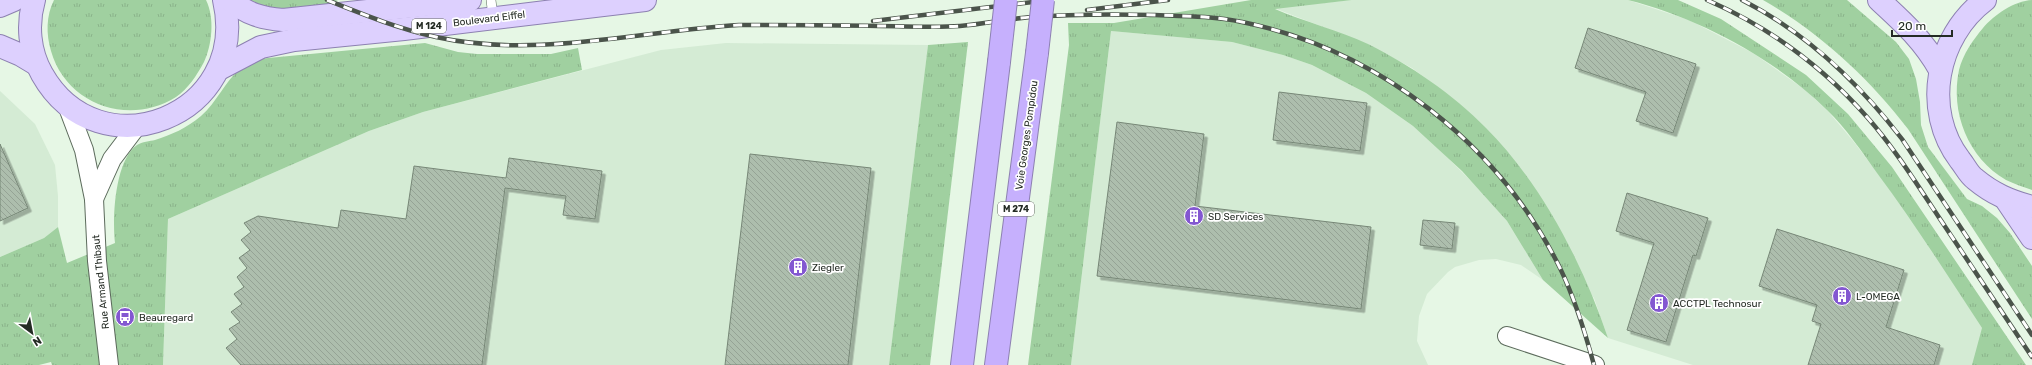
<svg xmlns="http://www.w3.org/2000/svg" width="2032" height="365" font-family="Rubik,sans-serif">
<defs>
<pattern id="grass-tufts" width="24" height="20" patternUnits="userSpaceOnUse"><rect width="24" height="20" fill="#a0d0a0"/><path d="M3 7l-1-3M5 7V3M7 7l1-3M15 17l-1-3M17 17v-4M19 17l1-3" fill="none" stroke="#8ab38a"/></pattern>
<pattern id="building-back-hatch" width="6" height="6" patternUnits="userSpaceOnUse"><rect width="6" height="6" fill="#adbead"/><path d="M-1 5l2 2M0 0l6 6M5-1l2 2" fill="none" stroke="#95a395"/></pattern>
<filter id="shadow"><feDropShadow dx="3.5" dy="3.5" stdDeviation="0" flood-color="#0004"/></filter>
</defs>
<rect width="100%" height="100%" fill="#e6f7e5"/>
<!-- built -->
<g fill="#d4ebd4">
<path d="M1352,0H1628L1689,20L1753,53L1804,89L1827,110L1854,142L1906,211L1945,270L1982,328L1999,365H1693L1608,338L1594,298L1448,95L1412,68L1367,44L1274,8Z"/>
<path d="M1111,31L1232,42L1283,55L1312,65L1366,93L1413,126L1434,144L1481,191L1507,221L1543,280L1521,265L1496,259L1479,260L1455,267L1448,272L1427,294L1419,316L1417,341L1428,365H1071Z"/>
<path d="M726,43L928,45L889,365H163L168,219L369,131L423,112L661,50Z"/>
<path d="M0,91L35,124L55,165L58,196V227L44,238L0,257Z"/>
</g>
<!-- grass -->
<g fill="url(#grass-tufts)">
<path d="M54,0H206C215,18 212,45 204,62C197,75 188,89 176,97C128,127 66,104 51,51C46,34 46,16 54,0Z"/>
<path d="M246,0H338L312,11L272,9Z"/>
<path d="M1251,0H1352L1275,9C1305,22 1338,30 1368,44C1410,65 1453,94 1486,128C1542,184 1583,264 1608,338L1543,280L1507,221L1462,171L1413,126L1366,93L1312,65L1283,55L1232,42L1111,31L1071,365H1028L1069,45L1068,23H1114Z"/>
<path d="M1628,0H1678L1721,19L1806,75L1848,114L1892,167L2026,365H1972L1982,328C1948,276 1915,224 1877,173C1862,152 1846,128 1827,110C1774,58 1699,18 1628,0Z"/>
<path d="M1763,0H1847L1896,42L1909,59L1916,79L1920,102L1921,125L1928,147L1967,199L1982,206L1997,218L2010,233L2032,266V319L1908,129C1868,77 1820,33 1763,0Z"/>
<path d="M2032,0V190C2024,187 2014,184 2006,180C1968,158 1950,112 1959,70C1963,54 1973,40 1983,28C1994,15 2014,1 2032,0Z"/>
<path d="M968,42L930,365H889L928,45Z"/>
<path d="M425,43L458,52L477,54H551L578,48L582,70L423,112L369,131L168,219L163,365H52L51,362L39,365H0V257L44,238L58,227L67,263L115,243C112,218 115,160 137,145C142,142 150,141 155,140C171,135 187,128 201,116C217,102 225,81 241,68C246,64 252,62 258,59Z"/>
</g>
<!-- building -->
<g fill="url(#building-back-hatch)" stroke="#778777" filter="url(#shadow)">
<path d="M1588,28L1696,64L1673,133L1636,121L1646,92L1575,68Z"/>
<path d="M1279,92L1367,103L1360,151L1273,140Z"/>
<path d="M1117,122L1204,134L1195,206L1371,227L1361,309L1097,276Z"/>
<path d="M0,144L28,208L0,221Z"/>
<path d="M750,154L871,168L848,365H725Z"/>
<path d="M509,158L602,171L595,219L563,215L566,196L505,188L482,365H241L226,348L237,339L229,329L240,322L231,312L242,304L234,294L244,287L237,277L247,268L239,258L250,250L241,240L251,232L244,223L258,216L338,228L341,210L406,219L414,166L506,178Z"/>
<path d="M1627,193L1708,218L1696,256L1693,255L1666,342L1627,330L1654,243L1616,231Z"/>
<path d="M1423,220L1455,223L1452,249L1420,245Z"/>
<path d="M1777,229L1904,270L1886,327L1940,345L1934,365H1808L1821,324L1812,321L1817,305L1759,286Z"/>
</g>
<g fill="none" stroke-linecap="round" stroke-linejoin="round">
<!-- lane casing -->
<g stroke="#5c6b5c" stroke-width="10">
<path id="lane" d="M491,0L493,17"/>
</g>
<!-- street casing -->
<g stroke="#5c6b5c" stroke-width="20">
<g id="street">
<path d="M67,105L84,150L94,199L97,261L109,365"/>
<path d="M94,199L112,159L137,126"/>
<path d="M1507,336L1595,365"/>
</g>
</g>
<!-- primary casing -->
<g stroke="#8d81b1" stroke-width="24">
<g id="primary">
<path d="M34,0C27,24 29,51 42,74C99,175 251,116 224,0"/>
<path d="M230,0C247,14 261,18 283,20L470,0"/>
<path d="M1879,0C1903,22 1924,41 1940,70"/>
<path d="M1985,0C1936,37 1922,110 1960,160C1965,166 1969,175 1975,179C1993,194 2010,201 2032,207"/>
<path d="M0,6L14,0"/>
<path d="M0,46L21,55L36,64"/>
<path d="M219,69L261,47L294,40L404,29L645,0"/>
<path d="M2007,201L2032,238"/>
</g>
</g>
<!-- highway casing -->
<g stroke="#8d81b1" stroke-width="24">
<g id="highway">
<path d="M962,365L999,62"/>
<path d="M996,365L1037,53"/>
</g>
</g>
<!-- lane -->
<use href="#lane" stroke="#fff" stroke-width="9"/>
<!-- street -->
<use href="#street" stroke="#fff" stroke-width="18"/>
<!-- primary -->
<use href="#primary" stroke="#ddd0fe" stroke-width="22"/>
<!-- highway -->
<use href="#highway" stroke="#c6b0fd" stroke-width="22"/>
<!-- rail casing -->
<g stroke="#4b544b" stroke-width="4.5">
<g id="rail">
<path d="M327,0C362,14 399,29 436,37C536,59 639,31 739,25C785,25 831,25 878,26C905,26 933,28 960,26C984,24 1007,19 1031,17C1072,14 1113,14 1155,15C1183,16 1213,16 1242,22C1377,49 1499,144 1560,268C1575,299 1585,332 1594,365"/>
<path d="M1707,0C1769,27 1823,67 1867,117C1897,151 1921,191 1946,228C1975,271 2003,314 2032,357"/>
<path d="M1742,0C1807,33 1858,82 1902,139L2032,335"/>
<path d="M1087,10L1168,0"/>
<path d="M873,21L1050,0"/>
</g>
</g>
<!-- rail -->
<use href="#rail" stroke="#fff" stroke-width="3" stroke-dasharray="9" stroke-linecap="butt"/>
<!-- highway-bridge casing -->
<g stroke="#8d81b1" stroke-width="24" stroke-linecap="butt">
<g id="highway-bridge">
<path d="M1037,53L1043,0"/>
<path d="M999,62L1006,0"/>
</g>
</g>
<!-- highway-bridge -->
<use href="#highway-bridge" stroke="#c6b0fd" stroke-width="22"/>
</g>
<!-- icons -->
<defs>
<g id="building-disc" transform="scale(1)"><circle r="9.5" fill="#8357d1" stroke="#fff"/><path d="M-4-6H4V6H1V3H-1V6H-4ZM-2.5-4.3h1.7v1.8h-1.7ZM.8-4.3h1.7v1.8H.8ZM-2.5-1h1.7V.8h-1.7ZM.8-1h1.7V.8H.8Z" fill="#fff"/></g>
<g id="bus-disc" transform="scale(1)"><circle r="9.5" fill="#8357d1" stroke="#fff"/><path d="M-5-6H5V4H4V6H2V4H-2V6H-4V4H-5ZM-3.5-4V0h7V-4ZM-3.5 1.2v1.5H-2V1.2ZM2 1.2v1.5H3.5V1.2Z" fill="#fff"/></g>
</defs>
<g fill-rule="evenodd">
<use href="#building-disc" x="1194" y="216"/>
<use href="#building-disc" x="798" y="267"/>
<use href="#building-disc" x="1842" y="296"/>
<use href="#building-disc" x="1659" y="303"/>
<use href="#bus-disc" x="125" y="317"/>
</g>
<g text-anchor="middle" stroke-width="3.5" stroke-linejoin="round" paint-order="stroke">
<!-- shield labels -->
<g fill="#fff" stroke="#666b66" stroke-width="1">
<rect x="412" y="19" width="34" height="14" rx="3"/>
<rect x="998" y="202" width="36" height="14" rx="3"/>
</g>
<g font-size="9" font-weight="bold" fill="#242b24">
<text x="429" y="29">M 124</text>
<text x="1016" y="212">M 274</text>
</g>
<!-- street labels -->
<g font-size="10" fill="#242b24" stroke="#fff">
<text transform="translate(489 18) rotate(-7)" y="4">Boulevard Eiffel</text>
<text transform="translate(1026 135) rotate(-82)" y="4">Voie Georges Pompidou</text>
<text transform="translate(100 282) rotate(-96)" y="4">Rue Armand Thibaut</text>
</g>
<!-- poi labels -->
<g font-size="10" fill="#242b24" stroke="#fff" text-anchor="start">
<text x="1208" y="220">SD Services</text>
<text x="812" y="271">Ziegler</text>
<text x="1856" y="300">L-OMEGA</text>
<text x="1673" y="307">ACCTPL Technosur</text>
<text x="139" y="321">Beauregard</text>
</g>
</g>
<!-- north arrow -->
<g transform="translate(32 333) rotate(148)" stroke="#ffffff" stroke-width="3" paint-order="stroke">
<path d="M0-3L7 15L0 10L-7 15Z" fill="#242b24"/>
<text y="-6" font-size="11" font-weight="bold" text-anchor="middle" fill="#242b24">N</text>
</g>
<!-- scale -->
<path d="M1892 30v6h60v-6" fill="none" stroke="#242b24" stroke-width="2"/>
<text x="1898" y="30" font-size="12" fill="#242b24" stroke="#ffffff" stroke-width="3" paint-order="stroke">20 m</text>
</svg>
